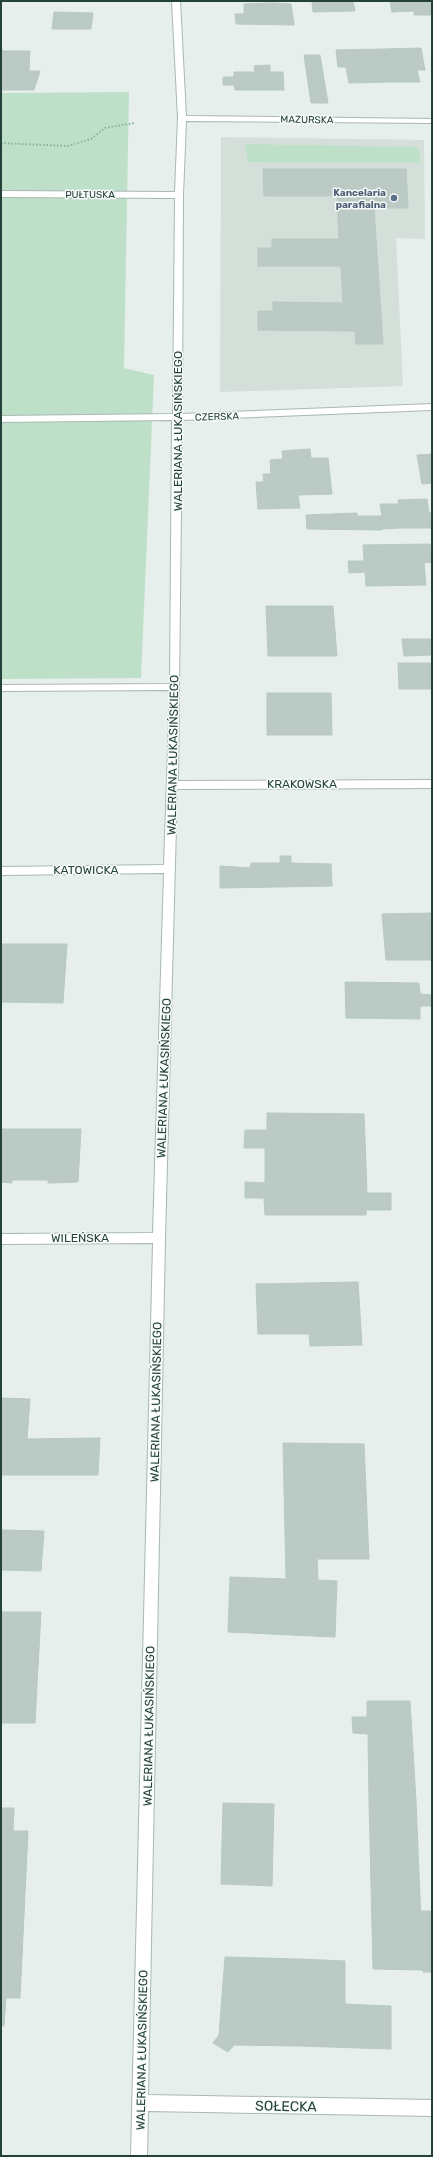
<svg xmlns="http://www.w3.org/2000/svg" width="433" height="2157" font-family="Rubik,sans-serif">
<rect width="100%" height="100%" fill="#e6efeb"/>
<!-- built -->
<path fill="#d4dfda" d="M221,137L424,140L425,239L396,238L403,386L220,392Z"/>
<!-- green -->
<g fill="#bfe0c8">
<path d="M129,92L124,368L154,375L141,678L1,679V93Z"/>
<path d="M245,144L418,147L421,163L248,162Z"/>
</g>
<!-- building -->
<g fill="#bbcac4" stroke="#b8c9c2">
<path d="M312,1H353L355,11L313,12Z"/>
<path d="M390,1H432V15H414V11L392,12Z"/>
<path d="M273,3L291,4L294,25L236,24L235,14H244V4Z"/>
<path d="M54,12L93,13L91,29H52Z"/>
<path d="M421,48L425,70H417L420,82H390L384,49Z"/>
<path d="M384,49L390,82L349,83L346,67H338L336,50Z"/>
<path d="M1,50H3L1,87Z"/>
<path d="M3,51H30L29,71H40L34,90H1Z"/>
<path d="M304,55H320L328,103H311Z"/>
<path d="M270,65V72H283L284,90H235L234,85H223V77H234V72H255L254,66Z"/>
<path d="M263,169H406L408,208H374L383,344H356L355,331L258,330V311H273V302L343,303L341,266H258V248H272V239H339L337,196H264Z"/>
<path d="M310,449L311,458H328L332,494L298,495L300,508L258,509L256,482H264L263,474H271L270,460L283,459L282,451Z"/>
<path d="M432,454V483L422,484L417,455Z"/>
<path d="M427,499L429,513H432V528H401L398,500Z"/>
<path d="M380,504H399L401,528L382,529V530L307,529L306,515L357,513V516H382Z"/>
<path d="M430,544L432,562L424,563L426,585L366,586L365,572L349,573L348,561H364L363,545Z"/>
<path d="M266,606H333L337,656H268Z"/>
<path d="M402,639H432V655L404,656Z"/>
<path d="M398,663H432V689H399Z"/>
<path d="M267,693H331L332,735H267Z"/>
<path d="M280,856H291V863L331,864L332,886L220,888V866L250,868L251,863H280Z"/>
<path d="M432,913V960H386L382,914Z"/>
<path d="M1,944H67L63,1003L1,1002Z"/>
<path d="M345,982L419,983L420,994L431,995V1006H420V1019L346,1018Z"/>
<path d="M267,1113L364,1114L367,1193H391V1210H366V1215H265L264,1198H245V1182L265,1183V1148H244L245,1130H267Z"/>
<path d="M1,1129H81L78,1182L48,1183V1180H12V1183L1,1182Z"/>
<path d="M358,1282L362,1345L310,1346L309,1334H258L256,1284Z"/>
<path d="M1,1398L30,1399L27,1439L100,1438L98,1475H1Z"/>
<path d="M283,1443L364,1444L369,1559H317L318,1580L337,1581L335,1637L228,1632L230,1577L286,1579Z"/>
<path d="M1,1530L44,1531L41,1571L1,1570Z"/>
<path d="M1,1612H41L35,1723H1Z"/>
<path d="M367,1701H410L416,1801L369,1799L368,1734L353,1733L352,1717H367Z"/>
<path d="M369,1799L416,1801L423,1970L373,1969Z"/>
<path d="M223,1803L274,1804L272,1886L221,1884Z"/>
<path d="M1,1808H14L13,1831H28L20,1998H6L4,2026H1Z"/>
<path d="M421,1911H432V1972H423Z"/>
<path d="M225,1957L299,1959V2046L234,2045L228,2052L213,2043L219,2035Z"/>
<path d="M299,1959L345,1961V2004L391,2006V2049L299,2046Z"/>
</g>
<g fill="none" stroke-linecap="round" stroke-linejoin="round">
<!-- street casing -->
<g stroke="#a8b8b2" stroke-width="2">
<path id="street" d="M172,1H180L186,116L432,119V123L186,121L183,195L182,414L432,404V410L182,420L178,781L432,780V788L177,789L165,1238L148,2095L432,2100V2116L148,2111L147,2156H131L153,1243L1,1244V1234L153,1233L164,873L1,875V867L164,865L170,690L1,691V685L170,684L172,420L1,422V416L173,414L175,198L1,197V191L175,192L178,118Z"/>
</g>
<!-- path -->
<path stroke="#86b3a5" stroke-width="2" stroke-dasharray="1.5 2" stroke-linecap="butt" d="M1,143L68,146L91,139L105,128L134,123"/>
<!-- street -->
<use href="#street" fill="#fff" fill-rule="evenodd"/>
</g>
<!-- markers -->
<circle fill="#5c6f8a" stroke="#f7fbf9" stroke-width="1.5" cx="394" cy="198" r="4"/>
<g text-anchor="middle" stroke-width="3" stroke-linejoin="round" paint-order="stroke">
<!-- far-street labels -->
<g font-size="10" fill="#24423a" stroke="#f7fbf9">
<text transform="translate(307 119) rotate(1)" y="4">MAZURSKA</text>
<text x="90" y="198">PUŁTUSKA</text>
<text transform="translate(217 416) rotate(-2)" y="4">CZERSKA</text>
</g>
<!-- far-service labels -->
<g font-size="10" font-weight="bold" fill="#4e5e75" stroke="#f7fbf9" text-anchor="end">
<text x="386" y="196">Kancelaria<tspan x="386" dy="12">parafialna</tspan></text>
</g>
<!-- street labels -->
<g font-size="12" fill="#24423a" stroke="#f7fbf9">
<text transform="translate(178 431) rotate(-90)" y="4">WALERIANA ŁUKASIŃSKIEGO</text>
<text transform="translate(173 755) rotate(-89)" y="4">WALERIANA ŁUKASIŃSKIEGO</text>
<text x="302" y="788">KRAKOWSKA</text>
<text x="86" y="874">KATOWICKA</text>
<text transform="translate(164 1078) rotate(-88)" y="4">WALERIANA ŁUKASIŃSKIEGO</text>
<text x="80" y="1242">WILEŃSKA</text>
<text transform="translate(156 1402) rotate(-89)" y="4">WALERIANA ŁUKASIŃSKIEGO</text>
<text transform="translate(149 1726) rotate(-89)" y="4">WALERIANA ŁUKASIŃSKIEGO</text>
<text transform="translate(142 2050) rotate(-89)" y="4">WALERIANA ŁUKASIŃSKIEGO</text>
</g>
<!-- near-street labels -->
<g font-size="14" fill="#24423a" stroke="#f7fbf9">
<text transform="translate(286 2106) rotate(1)" y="5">SOŁECKA</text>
</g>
</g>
<!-- border -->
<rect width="433" height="2157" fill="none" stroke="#24423a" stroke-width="4"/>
</svg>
